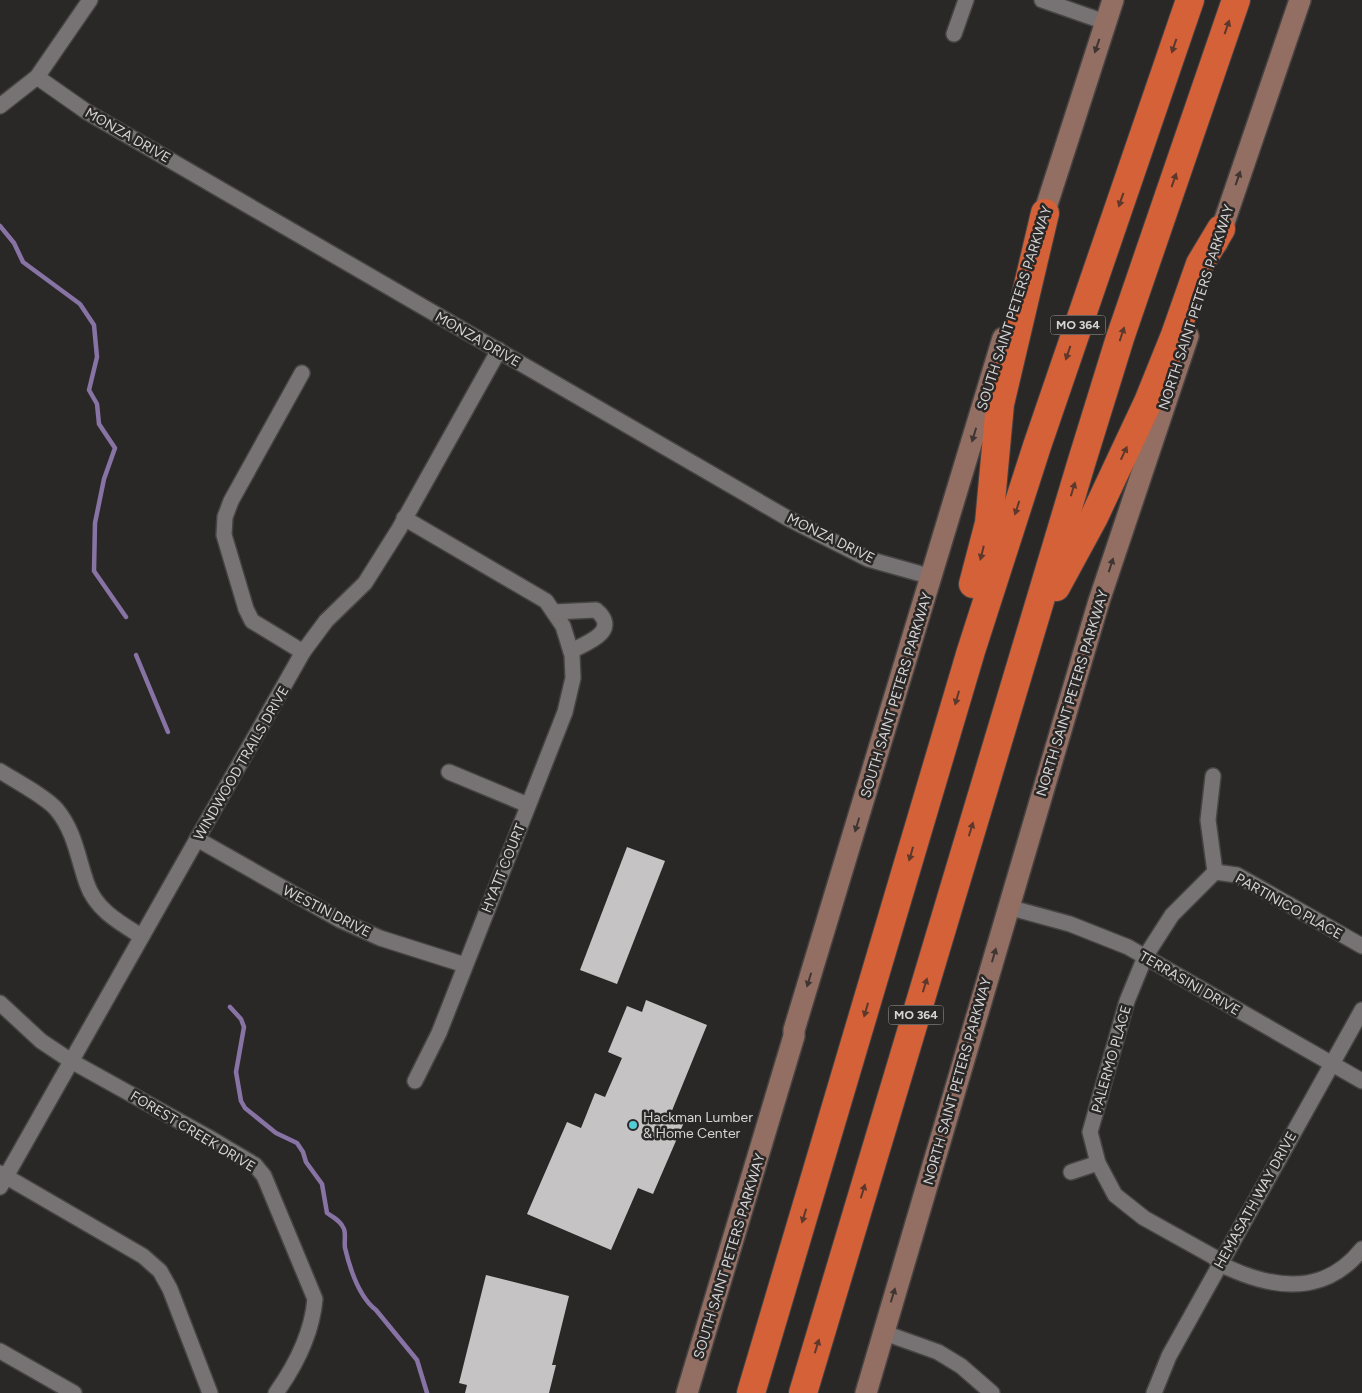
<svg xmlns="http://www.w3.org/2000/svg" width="1362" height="1393" font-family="Figtree,sans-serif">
<rect width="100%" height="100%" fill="#2a2727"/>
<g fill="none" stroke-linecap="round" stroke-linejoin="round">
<!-- stream -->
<g stroke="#8873a5" stroke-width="4.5">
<path d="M0,226L14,243L23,262L80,304L94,325L97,357L89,390L97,404L99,424L115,448L104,479L95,523L94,571L126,617"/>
<path d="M136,655L168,732"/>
<path d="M230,1007L241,1019L244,1027L236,1072L241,1101L245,1108L276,1133L297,1143L303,1152L306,1162L322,1184L327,1213C333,1217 341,1221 344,1229C346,1234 344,1242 345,1248C350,1269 359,1297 376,1310L417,1360L427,1393"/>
</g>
</g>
<!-- building -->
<g fill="#c6c3c5">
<path d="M627,847L665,861L617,984L580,970Z"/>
<path d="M646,1000L707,1025L671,1113L685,1120L653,1194L638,1188L611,1250L527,1214L567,1122L581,1128L595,1093L605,1097L622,1058L608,1052L627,1006L642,1012Z"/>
<path d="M486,1275L569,1296L552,1365H556L549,1393H465L467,1385L459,1383Z"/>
</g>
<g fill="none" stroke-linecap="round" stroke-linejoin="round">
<!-- street casing -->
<g stroke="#464343" stroke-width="18">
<g id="street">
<path d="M1042,0L1105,22"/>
<path d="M954,34L966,0"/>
<path d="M37,77L87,112L789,519L868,559L932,577"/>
<path d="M0,106L37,77L90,0"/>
<path d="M302,373L231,501L225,517L224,535L246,609L252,621L303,652"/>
<path d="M404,518L546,601L563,626L572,655L573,678L565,712L439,1033L415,1081"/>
<path d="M554,612L596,610C621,631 587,643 571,651"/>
<path d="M0,771C14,780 48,798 57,810C75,832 78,859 87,884C96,910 120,923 141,936"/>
<path d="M449,772L528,805"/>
<path d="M1213,776L1208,820L1215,872"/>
<path d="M197,839L340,920L380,938L465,965"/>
<path d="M1008,907L1070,924L1128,947L1362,1081"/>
<path d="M1362,946L1237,875L1215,872L1172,915L1145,957L1127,1001L1090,1132L1098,1163L1115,1195L1144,1218L1214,1257C1221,1267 1232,1269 1243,1274C1289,1291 1330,1289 1362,1249"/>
<path d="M0,1003L41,1041L71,1061L208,1137L255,1165L264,1176L315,1299C312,1333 296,1365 276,1393"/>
<path d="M1071,1172L1098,1163"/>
<path d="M0,1173L143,1256L160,1271L170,1289L210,1393"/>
<path d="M0,1187L303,652L326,621L365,583L399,529L499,350"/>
<path d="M882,1332L938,1352L961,1366L992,1393"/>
<path d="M0,1351L74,1393"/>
<path d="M1154,1393L1169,1356L1362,1010"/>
</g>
</g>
<!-- secondary casing -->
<g stroke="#464343" stroke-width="24">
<g id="secondary">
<path d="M1040,226L1113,0"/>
<path d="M1217,243L1300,0"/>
<path d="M687,1393L794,1036V1030L1003,338"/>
<path d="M866,1393L1099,601L1188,336"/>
</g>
</g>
<!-- highway casing -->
<g stroke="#464343" stroke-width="30">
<g id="highway">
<path d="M973,584L989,523L1000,404L1045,213"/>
<path d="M1056,587L1094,517L1148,402L1175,335L1200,264L1221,229"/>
<path d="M751,1393L971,651L1037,446L1190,0"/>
<path d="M803,1393L1081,464L1120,338L1236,0"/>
</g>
</g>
<!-- street -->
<use href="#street" stroke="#777374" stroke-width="15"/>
<!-- secondary -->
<use href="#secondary" stroke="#936e62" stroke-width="21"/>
<!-- highway -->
<use href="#highway" stroke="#d46138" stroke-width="28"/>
</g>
<!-- one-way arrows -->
<defs><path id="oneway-solid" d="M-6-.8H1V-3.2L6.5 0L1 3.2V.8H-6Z" transform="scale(1.25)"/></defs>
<g fill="#5d382c">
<use href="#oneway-solid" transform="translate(1227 27) rotate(-71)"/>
<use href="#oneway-solid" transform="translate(1174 46) rotate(109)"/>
<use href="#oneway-solid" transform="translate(1174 180) rotate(-71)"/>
<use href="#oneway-solid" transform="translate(1121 200) rotate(109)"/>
<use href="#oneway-solid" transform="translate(1122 334) rotate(-72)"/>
<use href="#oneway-solid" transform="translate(1068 353) rotate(109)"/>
<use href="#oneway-solid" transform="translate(1124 453) rotate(-65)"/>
<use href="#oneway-solid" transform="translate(1073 489) rotate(-73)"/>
<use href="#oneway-solid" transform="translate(1017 508) rotate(108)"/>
<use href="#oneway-solid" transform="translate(982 553) rotate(104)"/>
<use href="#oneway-solid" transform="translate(957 698) rotate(106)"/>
<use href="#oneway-solid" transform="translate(971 829) rotate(-73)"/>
<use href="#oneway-solid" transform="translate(911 854) rotate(106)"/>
<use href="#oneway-solid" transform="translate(925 985) rotate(-73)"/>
<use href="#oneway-solid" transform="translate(866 1010) rotate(106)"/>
<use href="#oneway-solid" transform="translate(863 1191) rotate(-73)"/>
<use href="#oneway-solid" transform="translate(804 1216) rotate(107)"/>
<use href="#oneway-solid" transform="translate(817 1346) rotate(-73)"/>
</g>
<g fill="#3f3533">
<use href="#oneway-solid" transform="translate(1097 46) rotate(109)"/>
<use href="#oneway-solid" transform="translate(1238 178) rotate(-71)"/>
<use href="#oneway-solid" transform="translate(974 435) rotate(107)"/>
<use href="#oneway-solid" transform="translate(1111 565) rotate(-72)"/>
<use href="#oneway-solid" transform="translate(857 825) rotate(107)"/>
<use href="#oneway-solid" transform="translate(994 955) rotate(-74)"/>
<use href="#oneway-solid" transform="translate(809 980) rotate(107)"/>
<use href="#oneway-solid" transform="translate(893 1295) rotate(-73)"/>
</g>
<!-- markers -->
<circle fill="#52ccd5" stroke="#2a2727" stroke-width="2" cx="633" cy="1125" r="5"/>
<g text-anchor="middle" stroke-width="5" stroke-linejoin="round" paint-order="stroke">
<!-- shield labels -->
<g fill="#2a2727" stroke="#a2a0a1" stroke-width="1">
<rect x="1050.5" y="315.5" width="55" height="19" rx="4"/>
<rect x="888.5" y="1005.5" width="55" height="19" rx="4"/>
</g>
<g font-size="12" font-weight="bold" fill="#d6d4d5">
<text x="1078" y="329">MO 364</text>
<text x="916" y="1019">MO 364</text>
</g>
<!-- street labels -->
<g font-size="14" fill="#d6d4d5" stroke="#2a2727">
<text transform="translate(128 135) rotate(30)" y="5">MONZA DRIVE</text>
<text transform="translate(1196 307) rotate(-72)" y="5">NORTH SAINT PETERS PARKWAY</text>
<text transform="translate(1014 308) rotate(-72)" y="5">SOUTH SAINT PETERS PARKWAY</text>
<text transform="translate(478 339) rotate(30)" y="5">MONZA DRIVE</text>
<text transform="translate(831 538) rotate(26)" y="5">MONZA DRIVE</text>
<text transform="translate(1072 693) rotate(-73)" y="5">NORTH SAINT PETERS PARKWAY</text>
<text transform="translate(896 695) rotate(-73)" y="5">SOUTH SAINT PETERS PARKWAY</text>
<text transform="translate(241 763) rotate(-60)" y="5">WINDWOOD TRAILS DRIVE</text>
<text transform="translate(503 868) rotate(-68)" y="5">HYATT COURT</text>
<text transform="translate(1289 906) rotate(29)" y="5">PARTINICO PLACE</text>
<text transform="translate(327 911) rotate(27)" y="5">WESTIN DRIVE</text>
<text transform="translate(1190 983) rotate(30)" y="5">TERRASINI DRIVE</text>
<text transform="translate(1111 1059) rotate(-74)" y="5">PALERMO PLACE</text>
<text transform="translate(957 1081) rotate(-74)" y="5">NORTH SAINT PETERS PARKWAY</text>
<text transform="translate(193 1131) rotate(31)" y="5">FOREST CREEK DRIVE</text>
<text transform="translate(1255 1200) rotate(-61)" y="5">HEMASATH WAY DRIVE</text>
<text transform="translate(729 1256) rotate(-73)" y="5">SOUTH SAINT PETERS PARKWAY</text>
</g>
<!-- poi labels -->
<g font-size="14" fill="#d6d4d5" stroke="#2a2727" text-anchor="start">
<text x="643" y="1122">Hackman Lumber<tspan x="643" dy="16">&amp; Home Center</tspan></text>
</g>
</g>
</svg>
